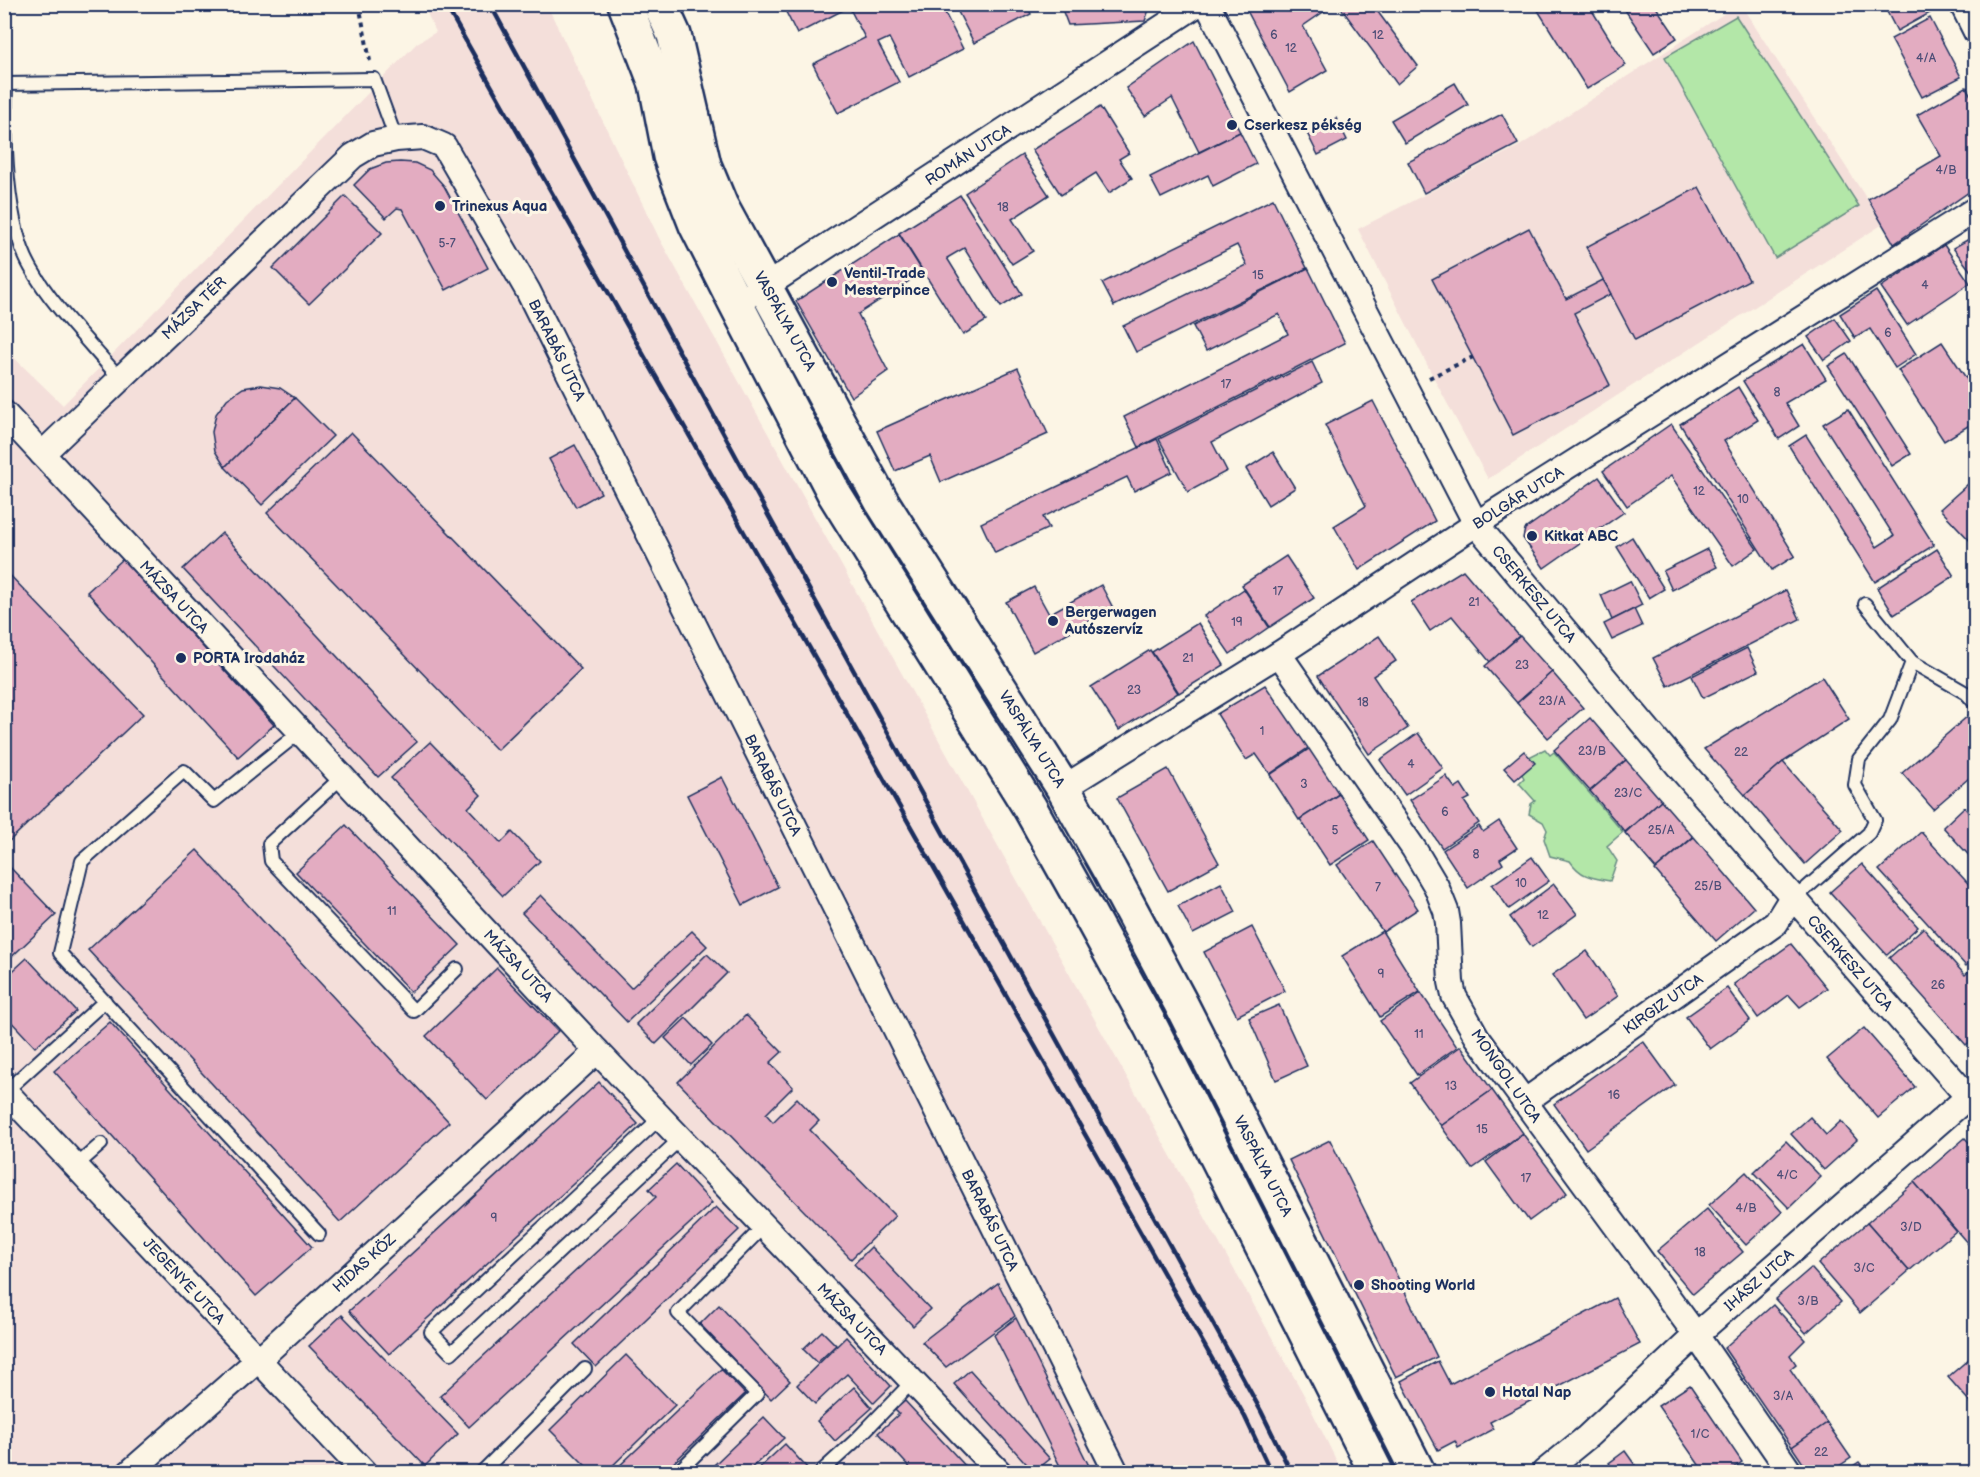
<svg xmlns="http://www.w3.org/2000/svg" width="1980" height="1477" font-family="'Balsamiq Sans',sans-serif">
<rect width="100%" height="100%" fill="#fcf5e5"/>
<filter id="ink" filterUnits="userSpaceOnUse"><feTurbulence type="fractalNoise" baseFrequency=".0167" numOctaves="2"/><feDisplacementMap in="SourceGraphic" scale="12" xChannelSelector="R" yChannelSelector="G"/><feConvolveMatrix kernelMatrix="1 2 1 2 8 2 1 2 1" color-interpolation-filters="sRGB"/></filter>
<g filter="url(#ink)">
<!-- built -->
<g fill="#f4dfda">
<path d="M1739,4L1741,5L1883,224L1488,479L1439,388L1358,229L1521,145Z"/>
<path d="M423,5H547L659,238L1304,1395L1342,1472H5L4,348L63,405L417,43L436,32Z"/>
</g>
<!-- green -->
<g fill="#b3e7a8" stroke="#678b83" stroke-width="1.5">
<path d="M1736,16L1859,206L1775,258L1665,57Z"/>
<path d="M1545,749L1550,755L1554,752L1623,832L1607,846L1617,861L1610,881C1592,878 1581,877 1570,861L1550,856L1544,839L1547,830L1543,822L1529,814L1531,804L1535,801L1519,783L1524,778L1519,769L1523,760Z"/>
</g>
<!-- building -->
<g fill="#e3acc1" stroke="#1b2f5e" stroke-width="1.5">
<path d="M782,4H1026L1031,14L974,43L955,6L944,11L963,49L909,77L889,38L878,43L899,82L838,113L813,64L865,38L849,7L797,34Z"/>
<path d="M1060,4H1151L1145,21L1068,25Z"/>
<path d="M1335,4L1303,26L1327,70L1290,92L1244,5Z"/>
<path d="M1338,4H1372L1418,66L1397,84Z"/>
<path d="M1534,4H1588L1626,65L1587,89Z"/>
<path d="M1621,4H1654L1677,38L1654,53Z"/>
<path d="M1883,4H1926L1930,13L1897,31Z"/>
<path d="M1930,18L1961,77L1922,97L1891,39Z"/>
<path d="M1194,41L1240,132L1199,152L1172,98L1145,116L1126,88Z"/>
<path d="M1455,83L1468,105L1405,143L1391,120Z"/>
<path d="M1966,87L1976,104V187L1894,244L1868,199L1941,156L1917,115Z"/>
<path d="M1100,107L1129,153L1119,159L1132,178L1109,193L1096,173L1061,195L1032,150Z"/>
<path d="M1502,114L1518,144L1424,193L1408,162Z"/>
<path d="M1336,118L1347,140L1318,155L1307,133Z"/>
<path d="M1240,132L1256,164L1213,186L1208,175L1161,198L1150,177Z"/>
<path d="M1022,155L1049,195L1012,219L1033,251L1012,264L965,193Z"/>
<path d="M400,162L415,163L430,170L444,186L488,268L446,290L402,209L397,208L386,218L354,185L370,169L386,163Z"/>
<path d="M1699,187L1749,280L1635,340L1586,247Z"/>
<path d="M960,195L1022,294L1001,307L964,248L947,258L986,321L963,335L899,233Z"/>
<path d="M345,196L382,233L309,304L273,268Z"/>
<path d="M1273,199L1307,268L1136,352L1123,326L1247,265L1237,245L1114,306L1102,283Z"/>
<path d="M1529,228L1566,299L1603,280L1611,294L1574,313L1610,385L1513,435L1432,279Z"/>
<path d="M899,234L923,272L858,314L888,371L851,397L796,301Z"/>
<path d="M1976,235V278L1953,248Z"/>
<path d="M1944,245L1970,283L1907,325L1881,287Z"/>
<path d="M1308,268L1345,343L1139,447L1124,417L1288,334L1279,314L1206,351L1193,326Z"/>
<path d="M1876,291L1916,354L1895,368L1870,329L1855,338L1840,314Z"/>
<path d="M1835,318L1851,341L1824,360L1808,337Z"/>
<path d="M1942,342L1976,393V421L1944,441L1898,370Z"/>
<path d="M1804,344L1826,379L1785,403L1799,426L1779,439L1743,381Z"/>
<path d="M1847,354L1911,454L1892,466L1828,366Z"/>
<path d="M1312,362L1322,383L1212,442L1227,471L1188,492L1159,439Z"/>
<path d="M1018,368L1048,434L941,482L930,456L895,471L877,431Z"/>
<path d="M261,385L280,388L295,398L225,467L215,451L212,432L216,414L227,399L243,388Z"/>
<path d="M1738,387L1758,420L1724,441L1795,556L1772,570L1680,424Z"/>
<path d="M295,398L333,436L262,505L225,467Z"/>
<path d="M1373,401L1435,521L1359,570L1334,526L1366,506L1325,425Z"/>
<path d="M1848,409L1934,545L1875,582L1789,446L1806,435L1877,547L1894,536L1823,424Z"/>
<path d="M1671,424L1757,549L1733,566L1671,476L1627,506L1603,471Z"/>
<path d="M351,432L581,669L497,750L267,513Z"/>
<path d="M1157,439L1172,472L1134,491L1127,477L1043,517L1049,528L995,553L981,523Z"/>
<path d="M575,445L601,493L576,507L549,459Z"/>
<path d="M1273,452L1295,488L1268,505L1246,469Z"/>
<path d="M1599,477L1624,512L1544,568L1523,538L1525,529Z"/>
<path d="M1976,477V547L1940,509Z"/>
<path d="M222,533L417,742L378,777L183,569Z"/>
<path d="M1632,537L1664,589L1649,598L1617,547Z"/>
<path d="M1707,549L1717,567L1672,590L1663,571Z"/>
<path d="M1937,549L1954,576L1894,615L1877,588Z"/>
<path d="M1286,556L1314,598L1270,627L1242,585Z"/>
<path d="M123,559L274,725L238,757L87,592Z"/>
<path d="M4,569L143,714L4,846Z"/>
<path d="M1463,570L1519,636L1490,662L1452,616L1430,631L1411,602Z"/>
<path d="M1630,581L1642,605L1612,620L1601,595Z"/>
<path d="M1101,585L1113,608L1033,652L1006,602L1034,587L1049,614Z"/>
<path d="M1244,589L1269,627L1230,654L1204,616Z"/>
<path d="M1786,590L1800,619L1668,686L1653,658Z"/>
<path d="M1634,609L1642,626L1612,640L1604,624Z"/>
<path d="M1198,623L1224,665L1179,693L1152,652Z"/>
<path d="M1379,636L1396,661L1373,676L1408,728L1369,754L1318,676Z"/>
<path d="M1520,636L1552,672L1517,703L1485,666Z"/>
<path d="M1747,648L1758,671L1703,698L1692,676Z"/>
<path d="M1150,650L1178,693L1119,730L1091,687Z"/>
<path d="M1552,672L1583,708L1548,738L1517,703Z"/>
<path d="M1822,677L1849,719L1783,762L1745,795L1704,749Z"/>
<path d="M1265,685L1308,748L1270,774L1256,754L1246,760L1217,714Z"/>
<path d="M1969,715L1976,722V772L1933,809L1902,773Z"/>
<path d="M1590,718L1626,760L1590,791L1554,750Z"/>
<path d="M1418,733L1443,768L1405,795L1380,760Z"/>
<path d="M430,742L481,795L468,808L501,843L512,832L540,861L503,896L391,778Z"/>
<path d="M1309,749L1339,794L1299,820L1270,775Z"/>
<path d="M1524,751L1535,763L1515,780L1504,768Z"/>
<path d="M1626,760L1661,800L1625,832L1590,791Z"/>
<path d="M1783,762L1843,830L1805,864L1745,795Z"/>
<path d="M1168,769L1219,863L1168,891L1117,798Z"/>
<path d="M1446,776L1455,788L1461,784L1470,798L1464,801L1479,823L1442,848L1410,800Z"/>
<path d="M722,777L778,887L743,905L687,795Z"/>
<path d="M1339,794L1369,840L1330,865L1300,819Z"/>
<path d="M1661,800L1693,837L1656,869L1625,833Z"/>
<path d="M1964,807L1976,821V863L1943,827Z"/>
<path d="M1499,821L1517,848L1500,859L1503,864L1468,888L1443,850L1479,826L1483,832Z"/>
<path d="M346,825L460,945L411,992L296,872Z"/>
<path d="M1921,832L1976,892V957L1966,966L1879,870Z"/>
<path d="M1694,837L1754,908L1716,941L1655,870Z"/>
<path d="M1373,841L1418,909L1383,932L1337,865Z"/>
<path d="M197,850L449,1122L340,1222L88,950Z"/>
<path d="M1532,857L1549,881L1509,909L1492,885Z"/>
<path d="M4,861L56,915L4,964Z"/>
<path d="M1862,864L1918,927L1887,955L1830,892Z"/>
<path d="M1221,883L1236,912L1193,934L1178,906Z"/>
<path d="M1554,884L1577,914L1532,947L1510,917Z"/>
<path d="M541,895L631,988L692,931L707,946L627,1022L522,913Z"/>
<path d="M1252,927L1285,991L1237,1016L1204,952Z"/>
<path d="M1923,928L1965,975L1976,966V1036L1966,1045L1889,958Z"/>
<path d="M1382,931L1420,992L1380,1017L1342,956Z"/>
<path d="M1791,944L1827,988L1800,1007L1789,995L1758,1018L1734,984Z"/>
<path d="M1587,951L1618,996L1583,1020L1552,975Z"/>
<path d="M707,954L727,973L656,1044L636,1024Z"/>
<path d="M27,958L76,1011L35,1047L4,1014V979Z"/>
<path d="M497,968L558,1031L487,1100L426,1036Z"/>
<path d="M1727,988L1750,1020L1710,1049L1686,1017Z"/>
<path d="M1421,993L1457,1047L1417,1075L1380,1021Z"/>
<path d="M1279,1005L1307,1066L1276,1080L1249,1018Z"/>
<path d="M746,1015L782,1052L770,1063L793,1087L766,1114L773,1122L797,1098L819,1121L810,1130L895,1216L851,1259L678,1082Z"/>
<path d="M686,1018L712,1045L691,1065L665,1038Z"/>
<path d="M110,1022L312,1247L256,1296L54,1071Z"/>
<path d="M1864,1028L1915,1087L1878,1118L1827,1059Z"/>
<path d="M1643,1041L1675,1085L1586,1149L1554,1104Z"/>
<path d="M1461,1046L1492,1090L1441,1126L1410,1083Z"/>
<path d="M599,1082L638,1124L389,1354L349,1311Z"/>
<path d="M1492,1090L1523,1133L1472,1169L1441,1126Z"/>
<path d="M1810,1117L1826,1135L1841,1121L1857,1140L1824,1170L1791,1134Z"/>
<path d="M1523,1134L1567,1193L1529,1221L1486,1162Z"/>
<path d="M1965,1138L1976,1150V1253L1914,1182Z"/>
<path d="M1330,1140L1437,1357L1396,1377L1289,1160Z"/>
<path d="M1786,1141L1821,1177L1789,1208L1754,1172Z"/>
<path d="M676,1164L712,1203L469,1427L440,1396L656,1197L649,1189Z"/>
<path d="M1746,1172L1782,1212L1746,1245L1709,1205Z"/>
<path d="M1914,1182L1956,1231L1909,1271L1867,1223Z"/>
<path d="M716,1207L739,1230L596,1367L574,1344Z"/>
<path d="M1707,1209L1743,1252L1693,1294L1657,1251Z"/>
<path d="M1867,1223L1909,1271L1860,1313L1818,1264Z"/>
<path d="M871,1247L930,1309L913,1326L854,1264Z"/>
<path d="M1811,1268L1841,1302L1806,1333L1775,1299Z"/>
<path d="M998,1283L1015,1316L946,1367L922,1342Z"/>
<path d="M1615,1298L1640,1344L1490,1422L1494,1429L1458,1448L1455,1441L1438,1450L1401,1381L1438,1361L1450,1384Z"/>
<path d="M719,1305L790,1381L771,1399L700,1324Z"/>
<path d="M1773,1305L1805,1340L1790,1355L1796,1364L1790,1369L1827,1423L1792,1447L1724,1348Z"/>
<path d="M342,1315L458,1434L425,1466L309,1346Z"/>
<path d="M1016,1318L1092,1472H1063L994,1335Z"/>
<path d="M822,1331L836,1345L817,1363L803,1349Z"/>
<path d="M846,1337L891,1386L874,1403L847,1374L815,1404L797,1385Z"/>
<path d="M1976,1353V1409L1948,1377Z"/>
<path d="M626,1355L675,1405L606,1472H592L550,1430Z"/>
<path d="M721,1369L745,1394L664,1472H613Z"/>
<path d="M970,1370L1050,1459L1034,1472L954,1384Z"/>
<path d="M1690,1385L1742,1462L1727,1472H1704L1658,1406Z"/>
<path d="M854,1387L872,1408L835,1441L817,1421Z"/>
<path d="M905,1401L971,1472H914L878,1433L899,1414L895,1410Z"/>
<path d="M764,1417L784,1438L747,1472H721L714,1465Z"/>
<path d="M1827,1423L1851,1458L1830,1472H1809L1792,1447Z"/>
<path d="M785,1444L808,1469L804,1472H755Z"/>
<path d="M1625,1451L1640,1472H1615L1609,1463Z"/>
<path d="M1859,1462L1867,1472H1844Z"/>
</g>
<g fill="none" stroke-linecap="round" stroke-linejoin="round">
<!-- lane casing -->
<g stroke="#1b2f5e" stroke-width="16">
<g id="lane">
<path d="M4,84L374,79L396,139"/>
<path d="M6,84C4,137 5,223 31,268C52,306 92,345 120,379"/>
<path d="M1912,662L1966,693L1976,704"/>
<path d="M300,732L214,801L184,771L82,861L60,953L319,1234"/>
<path d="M342,777L269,844L271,861L414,1011L457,969"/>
<path d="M1794,899L1869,833L1875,820L1855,785L1859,759L1890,720L1912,662L1865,604"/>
<path d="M6,1091L105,1001"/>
<path d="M660,1118L431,1332L451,1353L680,1139"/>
<path d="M76,1166L101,1144"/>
<path d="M482,1472L585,1369"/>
<path d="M678,1472L757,1394L678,1313L764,1226"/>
<path d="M821,1472L856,1440L912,1382"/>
</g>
</g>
<!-- street casing -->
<g stroke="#1b2f5e" stroke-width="28">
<g id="street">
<path d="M1207,4L1476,524L1680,768L1976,1106"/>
<path d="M1962,4L1976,32"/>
<path d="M751,294L766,286L1198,4"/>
<path d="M4,413L597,1051L999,1472"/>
<path d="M42,454L353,156L373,144L396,139L423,137L444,146L528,291L1116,1472"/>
<path d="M1279,654L1414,849L1436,886L1446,911L1448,923L1451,982L1454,996L1477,1037L1696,1335L1790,1472"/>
<path d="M1063,788L1279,654L1476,524L1976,209"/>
<path d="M4,1090L364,1472"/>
<path d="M1524,1102L1776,923L1792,897"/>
<path d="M130,1472L258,1360L597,1051"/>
<path d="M1544,1472L1587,1437L1696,1335L1976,1090"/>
</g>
</g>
<!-- secondary casing -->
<g stroke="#1b2f5e" stroke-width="38">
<g id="secondary">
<path d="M625,4L656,84L670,156L678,179L696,225L735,302L834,493L1030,808L1081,899L1150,1025L1376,1472"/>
<path d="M660,4L674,35L704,165L721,206L882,502L1063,788L1110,871L1180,1002L1418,1472"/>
</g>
</g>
<!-- path -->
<g stroke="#1b2f5e" stroke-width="4" stroke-dasharray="4.5 4.5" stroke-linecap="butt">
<path d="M359,4L370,61"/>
<path d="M1429,378L1473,357"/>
</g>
<!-- lane -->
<use href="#lane" stroke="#fcf5e5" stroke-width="12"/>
<!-- street -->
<use href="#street" stroke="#fcf5e5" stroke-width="24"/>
<!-- secondary -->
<use href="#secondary" stroke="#fcf5e5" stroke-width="33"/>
<!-- rail -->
<g stroke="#1b2f5e" stroke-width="4.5">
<path d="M445,4L1245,1417L1271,1472"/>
<path d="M490,4L756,493L1261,1411L1291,1472"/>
</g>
</g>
</g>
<!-- markers -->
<g fill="#1b2f5e" stroke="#fcf5e5" stroke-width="2">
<circle cx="1232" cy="125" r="6"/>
<circle cx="440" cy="206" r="6"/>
<circle cx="832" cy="282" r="6"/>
<circle cx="1532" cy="536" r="6"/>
<circle cx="1053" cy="621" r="6"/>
<circle cx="181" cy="658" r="6"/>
<circle cx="1359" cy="1285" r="6"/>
<circle cx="1490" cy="1392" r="6"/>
</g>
<g text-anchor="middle" stroke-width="6" stroke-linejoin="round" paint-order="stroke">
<!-- number labels -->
<g font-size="12" fill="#4d4e77">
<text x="1274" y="39">6</text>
<text x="1378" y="39">12</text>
<text x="1291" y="52">12</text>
<text x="1926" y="62">4/A</text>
<text x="1946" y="174">4/B</text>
<text x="1003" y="211">18</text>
<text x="447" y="247">5-7</text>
<text x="1258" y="279">15</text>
<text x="1925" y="289">4</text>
<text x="1888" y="337">6</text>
<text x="1226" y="388">17</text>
<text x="1777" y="396">8</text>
<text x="1699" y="495">12</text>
<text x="1743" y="503">10</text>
<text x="1278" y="595">17</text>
<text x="1474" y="606">21</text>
<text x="1237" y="626">19</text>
<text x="1188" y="662">21</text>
<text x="1522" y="669">23</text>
<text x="1134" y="694">23</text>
<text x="1552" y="705">23/A</text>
<text x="1363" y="706">18</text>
<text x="1262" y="735">1</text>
<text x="1592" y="755">23/B</text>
<text x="1741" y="756">22</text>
<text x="1411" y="768">4</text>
<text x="1304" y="788">3</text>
<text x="1628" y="797">23/C</text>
<text x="1445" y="816">6</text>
<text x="1335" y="834">5</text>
<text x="1661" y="834">25/A</text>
<text x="1476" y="858">8</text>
<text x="1521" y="887">10</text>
<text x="1708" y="890">25/B</text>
<text x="1378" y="891">7</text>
<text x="392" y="915">11</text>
<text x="1543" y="919">12</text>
<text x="1381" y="978">9</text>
<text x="1938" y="989">26</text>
<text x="1419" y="1038">11</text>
<text x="1451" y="1090">13</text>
<text x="1614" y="1099">16</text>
<text x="1482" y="1133">15</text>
<text x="1787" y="1179">4/C</text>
<text x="1526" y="1182">17</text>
<text x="1746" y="1212">4/B</text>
<text x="494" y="1222">9</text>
<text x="1911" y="1231">3/D</text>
<text x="1700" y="1256">18</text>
<text x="1864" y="1272">3/C</text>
<text x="1808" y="1305">3/B</text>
<text x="1783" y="1400">3/A</text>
<text x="1700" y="1438">1/C</text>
<text x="1821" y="1456">22</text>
</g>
<!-- poi labels -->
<g font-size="15" font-weight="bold" fill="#1b2f5e" stroke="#fcf5e5" text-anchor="start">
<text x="1244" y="130">Cserkesz pékség</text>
<text x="452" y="211">Trinexus Aqua</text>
<text x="844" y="278">Ventil-Trade<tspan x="844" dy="17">Mesterpince</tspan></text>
<text x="1544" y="541">Kitkat ABC</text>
<text x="1065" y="617">Bergerwagen<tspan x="1065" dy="17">Autószervíz</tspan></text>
<text x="193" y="663">PORTA Irodaház</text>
<text x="1371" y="1290">Shooting World</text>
<text x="1502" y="1397">Hotal Nap</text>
</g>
<!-- street labels -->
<g font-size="15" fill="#1b2f5e" stroke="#fcf5e5">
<text transform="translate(968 155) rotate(-33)" y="5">ROMÁN UTCA</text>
<text transform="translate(194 308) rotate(-44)" y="5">MÁZSA TÉR</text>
<text transform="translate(785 321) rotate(61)" y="5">VASPÁLYA UTCA</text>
<text transform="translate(557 350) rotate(64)" y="5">BARABÁS UTCA</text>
<text transform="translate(1518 498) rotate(-32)" y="5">BOLGÁR UTCA</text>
<text transform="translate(1534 594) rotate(50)" y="5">CSERKESZ UTCA</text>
<text transform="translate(174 597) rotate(47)" y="5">MÁZSA UTCA</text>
<text transform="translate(1032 739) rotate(58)" y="5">VASPÁLYA UTCA</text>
<text transform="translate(773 785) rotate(64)" y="5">BARABÁS UTCA</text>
<text transform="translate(1850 963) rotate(49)" y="5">CSERKESZ UTCA</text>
<text transform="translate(518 966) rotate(47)" y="5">MÁZSA UTCA</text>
<text transform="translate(1663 1004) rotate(-35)" y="5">KIRGIZ UTCA</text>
<text transform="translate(1506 1076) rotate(55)" y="5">MONGOL UTCA</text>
<text transform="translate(1263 1166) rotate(63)" y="5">VASPÁLYA UTCA</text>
<text transform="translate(990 1220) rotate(64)" y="5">BARABÁS UTCA</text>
<text transform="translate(364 1263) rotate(-42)" y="5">HIDAS KÖZ</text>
<text transform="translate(1759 1280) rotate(-41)" y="5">IHÁSZ UTCA</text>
<text transform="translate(184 1281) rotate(47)" y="5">JEGENYE UTCA</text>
<text transform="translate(852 1319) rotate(46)" y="5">MÁZSA UTCA</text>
</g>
</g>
<!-- margin -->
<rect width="1980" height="1477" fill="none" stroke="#fcf5e5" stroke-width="24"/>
<rect x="12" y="12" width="1956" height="1453" fill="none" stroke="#1b2f5e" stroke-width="2" filter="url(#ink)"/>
</svg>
